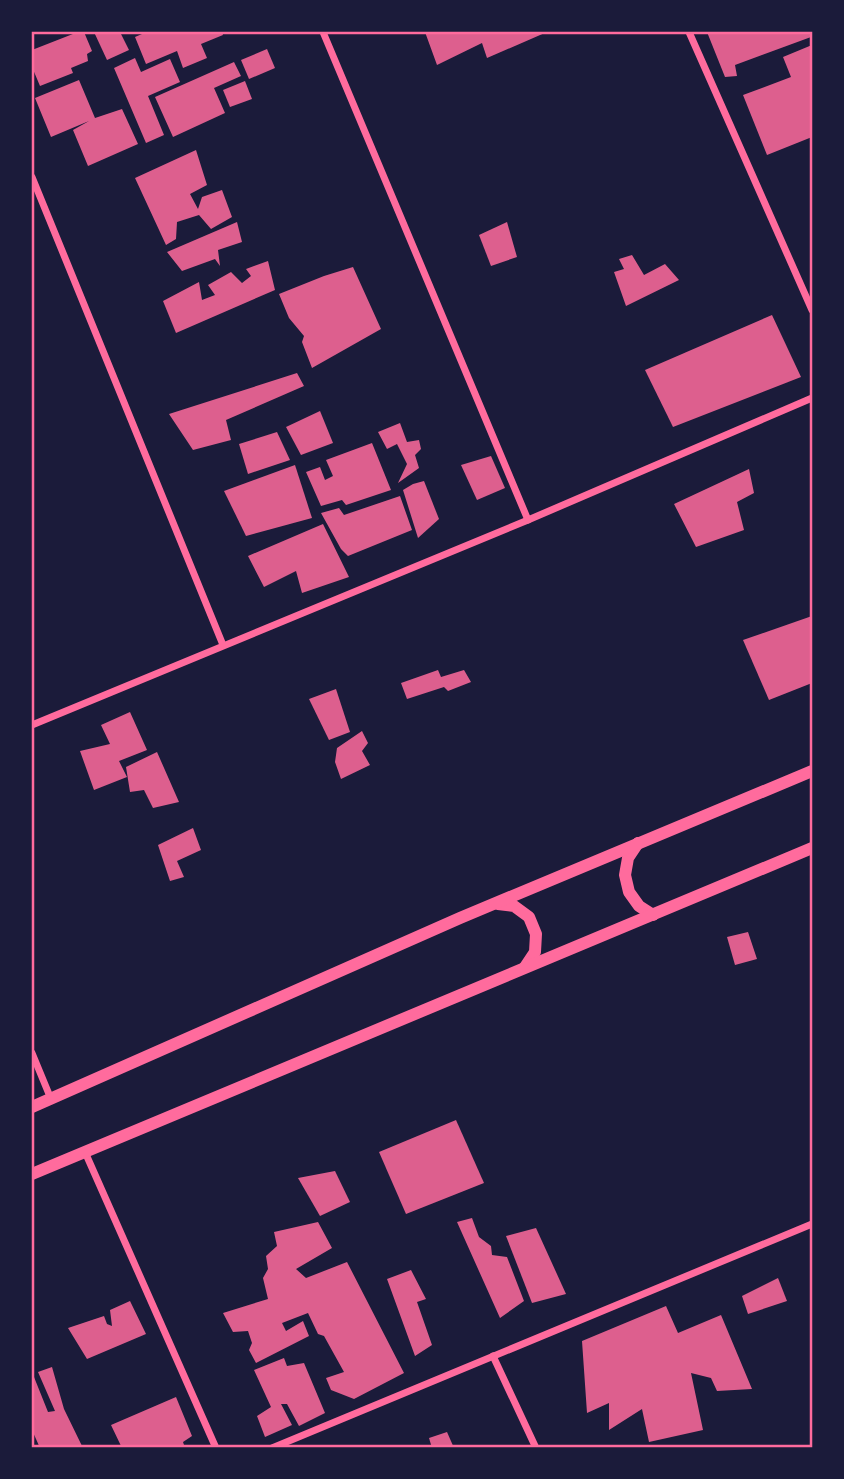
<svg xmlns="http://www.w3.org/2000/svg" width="844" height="1479" font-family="Signika,sans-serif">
<rect width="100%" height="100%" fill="#1b1b3a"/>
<!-- building -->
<g fill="#dd5f8e">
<path d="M78,32H84L92,51L87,54L88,61L71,68L73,73L40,86L32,67V50Z"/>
<path d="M94,32H120L129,50L107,60Z"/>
<path d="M141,32H222L223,35L201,44L207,58L183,68L177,51L146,64L135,37L142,34Z"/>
<path d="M425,32H547L487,58L482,43L437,65Z"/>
<path d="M707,32H809L811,37L735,65L737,76L725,77Z"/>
<path d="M812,45V137L767,155L743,95L791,77L783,57Z"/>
<path d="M267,49L275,68L249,79L241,60Z"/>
<path d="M135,58L141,72L170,59L180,82L148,96L164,135L146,143L114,68Z"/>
<path d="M234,62L241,76L214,88L225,113L173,137L155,97Z"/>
<path d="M79,80L95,118L122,109L138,144L88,166L73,130L89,121L51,137L35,98Z"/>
<path d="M245,81L252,99L230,107L223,90Z"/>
<path d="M196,150L207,185L190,194L198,209L202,197L222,190L232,217L211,229L199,215L177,222L176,239L166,245L135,178Z"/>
<path d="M237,222L242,242L218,250L220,266L215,259L182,271L167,252Z"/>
<path d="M507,222L517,257L491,266L479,235Z"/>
<path d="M632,255L644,275L665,264L679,280L626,306L614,272L624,269L619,259Z"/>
<path d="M268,261L275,290L176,333L163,301L199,282L202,300L215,295L208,285L231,272L242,283L251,276L246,269Z"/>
<path d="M353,267L381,329L312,368L302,342L304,336L289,318L279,294L324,276Z"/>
<path d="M772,315L801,377L673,427L645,370Z"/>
<path d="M297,373L304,386L226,420L231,440L193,450L169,414Z"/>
<path d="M320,411L333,443L301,455L286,427Z"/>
<path d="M400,423L407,442L419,440L421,449L415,455L419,468L398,483L407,464L397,444L387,449L378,432Z"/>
<path d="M277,432L290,460L248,474L239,444Z"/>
<path d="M372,443L391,490L346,505L342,500L321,506L306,472L320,467L325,480L333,476L326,460Z"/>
<path d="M491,456L505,488L477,500L461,465Z"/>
<path d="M295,465L312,518L246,536L224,491Z"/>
<path d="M749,469L754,493L737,502L744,530L696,547L674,504Z"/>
<path d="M424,481L439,519L418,538L403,490L413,484Z"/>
<path d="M400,496L412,530L348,556L341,549L321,513L339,508L344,515Z"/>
<path d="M323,524L349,577L302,593L296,571L264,587L248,556Z"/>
<path d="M812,616V683L769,700L743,640Z"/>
<path d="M438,670L441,677L464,670L471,682L448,691L444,687L407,699L401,683Z"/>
<path d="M336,689L350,732L329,740L309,699Z"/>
<path d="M130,712L147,750L119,761L127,777L94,790L80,751L110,744L101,725Z"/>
<path d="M362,731L368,743L362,751L370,765L341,779L335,762L337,748Z"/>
<path d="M157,752L179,802L153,808L144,790L130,792L126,767Z"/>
<path d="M193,828L201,850L177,861L184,877L170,881L158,845Z"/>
<path d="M748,932L757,959L735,965L727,937Z"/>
<path d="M456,1120L484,1183L406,1214L379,1152Z"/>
<path d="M335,1171L350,1202L320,1216L298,1178Z"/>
<path d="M472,1218L479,1237L491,1246L492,1255L507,1257L524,1301L500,1318L457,1222Z"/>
<path d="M318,1222L332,1248L296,1269L306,1278L347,1262L404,1373L354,1399L331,1390L326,1378L344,1372L324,1336L318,1334L308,1313L282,1323L286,1331L303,1321L309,1336L256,1363L249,1350L252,1343L248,1331L233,1332L223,1313L268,1299L263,1278L268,1269L266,1256L277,1246L274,1232Z"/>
<path d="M536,1228L566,1294L532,1303L506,1236Z"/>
<path d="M411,1270L426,1299L417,1302L432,1345L415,1356L387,1279Z"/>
<path d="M778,1278L787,1301L748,1314L742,1296Z"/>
<path d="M130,1301L146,1334L87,1359L68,1328L104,1316L107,1324L112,1326L110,1310Z"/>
<path d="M666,1306L678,1333L721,1315L752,1389L717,1391L711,1378L691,1373L703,1430L649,1442L642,1409L609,1430V1403L587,1413L582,1341Z"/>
<path d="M284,1358L287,1366L304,1363L325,1413L299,1426L287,1404H281L292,1425L265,1437L257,1416L271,1407L254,1370Z"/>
<path d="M52,1367L64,1409L82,1446L80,1448H40L32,1430V1378L34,1377L48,1412L55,1411L38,1372Z"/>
<path d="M176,1397L192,1436L183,1442L185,1448H122L111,1425Z"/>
<path d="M447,1432L454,1448H432L429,1438Z"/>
</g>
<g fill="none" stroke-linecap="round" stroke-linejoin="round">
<!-- minor -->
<g stroke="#ff6b9d" stroke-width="7">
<path d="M323,32L528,520"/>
<path d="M689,32L812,310"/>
<path d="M32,177L223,645"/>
<path d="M32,725L528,520L812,398"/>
<path d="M32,1053L51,1099"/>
<path d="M85,1152L216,1448"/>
<path d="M493,1356L536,1448"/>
<path d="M272,1448L812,1224"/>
</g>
<!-- tertiary -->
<g stroke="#ff6b9d" stroke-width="12">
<path d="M638,843L628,858L625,875L629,892L639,906L653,915"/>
<path d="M498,904L514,906L529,917L536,934L535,952L525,967"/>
<path d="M32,1107L460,918L812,771"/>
<path d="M32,1174L812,848"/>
</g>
</g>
<!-- border -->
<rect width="844" height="1479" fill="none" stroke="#1b1b3a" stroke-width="66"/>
<rect x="33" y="33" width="778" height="1413" fill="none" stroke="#ff6b9d" stroke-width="2.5"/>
</svg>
